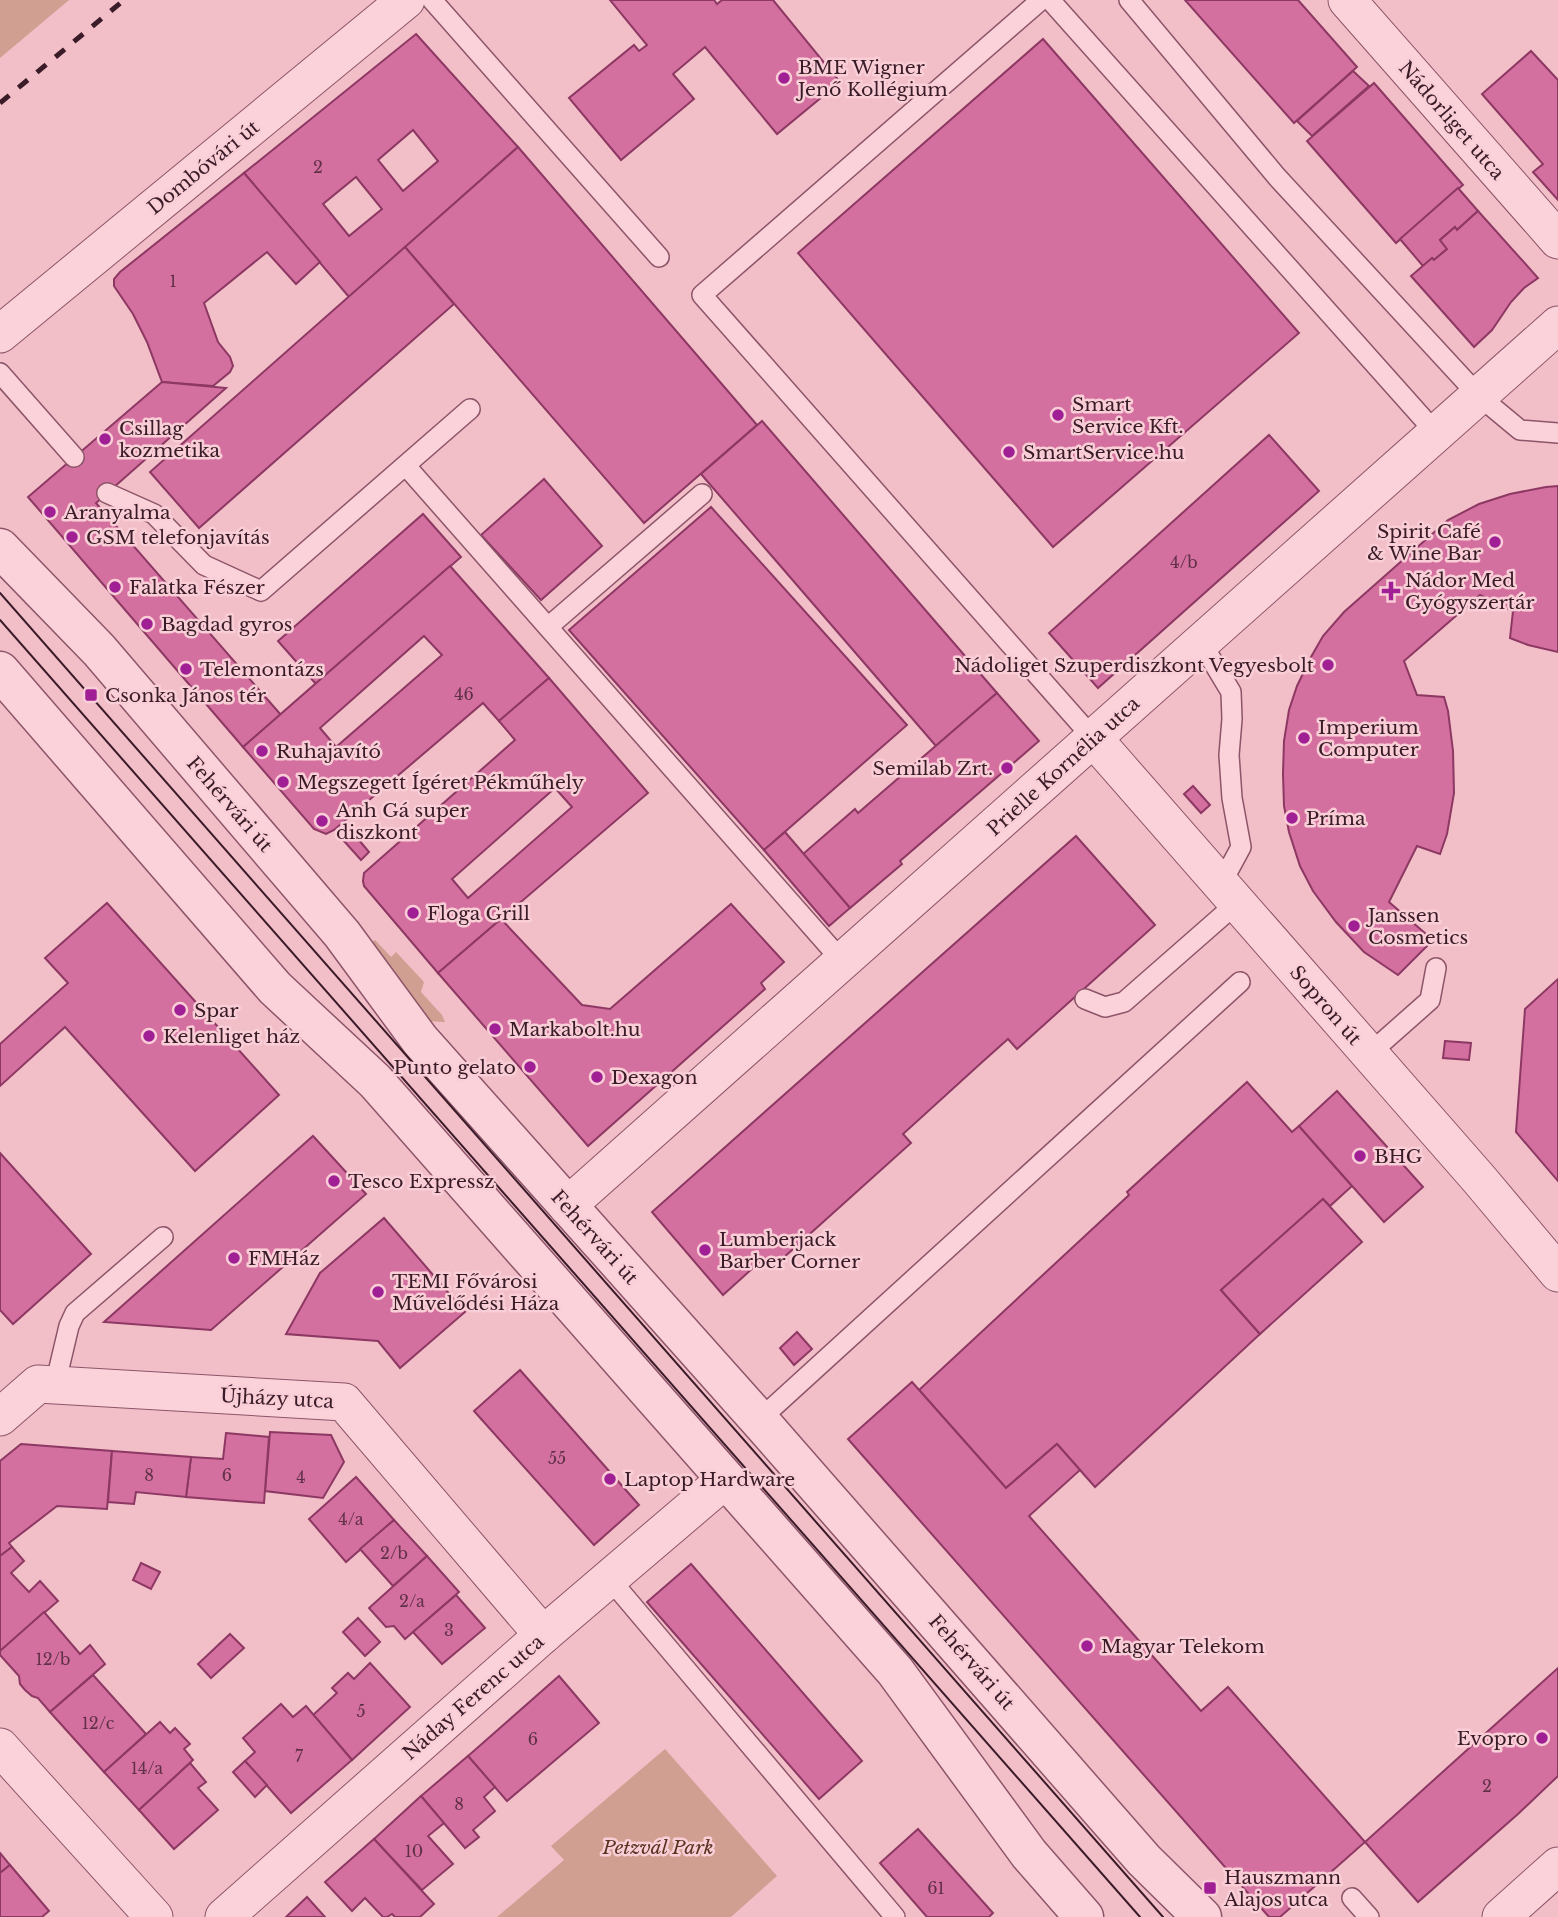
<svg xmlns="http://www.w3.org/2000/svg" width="1558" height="1917" font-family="'Libre Baskerville',serif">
<rect width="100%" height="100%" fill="#f2bec8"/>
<!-- green -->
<g fill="#d19f91">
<path d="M0,0H69L0,58Z"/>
<path d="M375,940L391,957L396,952L424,982L421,992L442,1015L445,1022L424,1021L369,944Z"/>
<path d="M665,1749L777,1876L731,1917H497L564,1860L551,1846Z"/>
</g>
<!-- building -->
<g fill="#d470a0" stroke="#8d3863" stroke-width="2" fill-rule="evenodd">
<path d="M610,0H714L717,4L722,0H773L840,82L777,134L705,47L673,74L694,99L621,160L569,98L634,45L639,51L647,45Z"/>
<path d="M1185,0H1298L1357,67L1294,123Z"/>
<path d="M416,34L518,147L349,297L244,173ZM413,130L438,161L403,191L378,160ZM356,177L382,209L349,236L323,204Z"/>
<path d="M1043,39L1299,333L1053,547L798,253Z"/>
<path d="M1531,51L1558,80V200L1533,172L1543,164L1482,94Z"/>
<path d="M1353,71L1369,86L1312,136L1297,121Z"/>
<path d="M1374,83L1463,185L1396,243L1307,141Z"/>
<path d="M518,147L757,425L644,523L405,247Z"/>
<path d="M244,173L320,262L296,284L267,252L204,303L218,342L230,357L233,366L230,372L213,386L162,382L147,342L133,314L114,286V279L120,272Z"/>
<path d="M1458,188L1478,211L1457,230L1455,227L1440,240L1447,249L1434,260L1432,258L1423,266L1400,239Z"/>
<path d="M1478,211L1538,278L1524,288L1511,302L1492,330L1474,347L1411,276L1432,258L1434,260L1447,249L1440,240L1455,227L1457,230Z"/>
<path d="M405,247L454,304L199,528L150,472Z"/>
<path d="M162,382L226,388L96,503L281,715L243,747L28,497Z"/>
<path d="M762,421L997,693L936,746L701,474Z"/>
<path d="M1269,435L1319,491L1098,688L1049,633Z"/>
<path d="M544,479L602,546L541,600L481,535Z"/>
<path d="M1558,486V652L1528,645L1510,638L1513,611L1480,595L1404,661L1417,695L1444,697L1448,711L1453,751L1454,793L1447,834L1440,854L1417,846L1389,902L1433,940L1398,975L1364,952L1336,922L1313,891L1300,866L1289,832L1284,806L1283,774L1284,741L1289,710L1297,686L1311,657L1323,636L1344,612L1448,520L1479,504L1510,494L1546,487Z"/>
<path d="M711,507L907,725L764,850L569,630Z"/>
<path d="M423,514L461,557L316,684L278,641Z"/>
<path d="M450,566L549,678L499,721L483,703L334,830L326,834L314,829L243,747ZM424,636L442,655L336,747L320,728Z"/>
<path d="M549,678L648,793L438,973L364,886L363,881L364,873L515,740L499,721ZM555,788L572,807L468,898L452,879Z"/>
<path d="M997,693L1039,741L900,861L902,864L850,908L803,854L855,809L858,813Z"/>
<path d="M1193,786L1210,805L1201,813L1184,794Z"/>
<path d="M785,832L850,908L829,926L764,850Z"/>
<path d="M353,833L369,852L361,860L344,841Z"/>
<path d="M1076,836L1155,925L1017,1049L1008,1039L980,1064L903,1134L911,1143L773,1267L764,1258L723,1295L652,1212Z"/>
<path d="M107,903L279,1095L195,1171L65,1027L0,1086V1044L68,983L45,958Z"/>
<path d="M731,904L784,962L761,983L765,989L588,1146L438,973L501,919L582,1005L610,1009Z"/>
<path d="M1558,979V1181L1516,1132L1525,1009Z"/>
<path d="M1445,1041L1471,1043L1469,1060L1443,1058Z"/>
<path d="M1247,1082L1292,1132L1299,1126L1352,1186L1330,1206L1323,1199L1221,1290L1260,1334L1095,1487L1057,1444L1006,1488L919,1390L1129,1195L1127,1192Z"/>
<path d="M1337,1091L1423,1187L1384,1222L1299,1126Z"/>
<path d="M313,1136L366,1194L211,1330L104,1322Z"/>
<path d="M0,1153L91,1254L13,1324L0,1310Z"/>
<path d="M1323,1199L1362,1242L1260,1334L1221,1290Z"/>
<path d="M384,1218L465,1312L400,1368L378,1341L286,1334L320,1273Z"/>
<path d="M797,1332L812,1349L794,1365L780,1348Z"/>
<path d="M520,1370L639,1505L594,1545L474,1411Z"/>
<path d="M912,1382L1006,1488L1057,1444L1080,1470L1029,1516L1201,1711L1228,1687L1365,1842L1280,1917H1269L848,1439Z"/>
<path d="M270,1432L331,1435L344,1462L323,1498L265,1491Z"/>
<path d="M226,1433L269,1437L264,1503L186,1497L191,1457L223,1459Z"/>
<path d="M21,1444L112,1451L107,1509L57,1506L9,1543L12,1547L0,1556V1461Z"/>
<path d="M112,1451L191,1457L186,1497L136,1492L134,1504L108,1502Z"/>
<path d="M356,1477L394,1520L346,1562L309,1519Z"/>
<path d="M394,1520L427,1556L393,1586L360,1549Z"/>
<path d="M12,1547L24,1561L11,1573L29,1592L40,1581L58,1601L0,1651V1556Z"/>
<path d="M427,1556L459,1592L405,1639L394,1626L386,1627L369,1608Z"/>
<path d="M141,1563L160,1572L151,1589L133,1580Z"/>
<path d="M691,1564L862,1761L819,1799L647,1602Z"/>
<path d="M456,1595L485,1628L442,1664L413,1632Z"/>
<path d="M44,1612L80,1654L90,1645L105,1664L50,1712L38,1698L32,1696L25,1690L20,1684L19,1676L0,1655V1651Z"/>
<path d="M358,1618L380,1642L365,1656L343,1632Z"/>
<path d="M230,1634L244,1648L211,1678L198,1664Z"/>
<path d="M370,1663L410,1707L352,1760L313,1715L337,1693L332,1688L348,1673L354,1679Z"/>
<path d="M1558,1668V1776L1518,1814L1418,1902L1365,1842Z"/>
<path d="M93,1675L146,1734L104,1772L50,1712Z"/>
<path d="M559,1676L599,1723L507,1801L468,1756Z"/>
<path d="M281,1704L293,1717L306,1706L352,1760L291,1813L245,1761L255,1752L243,1738Z"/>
<path d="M160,1722L170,1733L175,1728L190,1744L184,1749L193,1760L139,1810L104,1772Z"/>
<path d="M468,1756L495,1787L484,1797L495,1811L473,1830L479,1837L465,1848L421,1796Z"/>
<path d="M245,1761L267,1785L255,1797L233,1772Z"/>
<path d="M190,1763L206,1782L198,1788L218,1810L174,1849L139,1810Z"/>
<path d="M421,1796L444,1823L428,1836L453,1864L422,1890L374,1839Z"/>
<path d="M918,1829L993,1913L989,1917H927L880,1863Z"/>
<path d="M374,1839L434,1904L420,1917H395L392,1914L387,1917H383L365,1898L352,1911L325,1882Z"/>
<path d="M0,1853L10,1865L0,1873Z"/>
<path d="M10,1865L49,1911L42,1917H0V1873Z"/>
<path d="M307,1897L325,1917H286Z"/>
</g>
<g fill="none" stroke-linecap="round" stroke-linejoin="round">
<!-- service casing -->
<g stroke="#8c5569" stroke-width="22">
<g id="service">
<path d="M432,0L659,257"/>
<path d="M1041,0L702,295L1093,738"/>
<path d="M1050,0L1436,433"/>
<path d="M1129,0L1277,177L1479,396L1520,430L1558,433"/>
<path d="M0,373L74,457"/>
<path d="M406,466L842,961"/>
<path d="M107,493L154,514L204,565L261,591L470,409"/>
<path d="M548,627L702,494"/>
<path d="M1201,642L1231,692L1232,719L1229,755L1232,798L1241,847L1221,884"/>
<path d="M1085,999L1105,1007L1124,1002L1237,903"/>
<path d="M1369,1054L1430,1000L1436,968"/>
<path d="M55,1385L69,1326L75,1313L163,1237"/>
<path d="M759,1420L1240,982"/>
<path d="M609,1578L895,1917"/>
<path d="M1352,1898L1369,1917"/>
</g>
</g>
<!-- minor casing -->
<g stroke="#8c5569" stroke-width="39">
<g id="minor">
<path d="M1347,0L1558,240"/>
<path d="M0,334L406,0"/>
<path d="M1093,738L1479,1179L1558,1273"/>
<path d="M567,1206L1558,325"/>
<path d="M0,1417L38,1384L344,1402L543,1635"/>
<path d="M0,1747L154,1917"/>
<path d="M224,1917L543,1635L726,1479"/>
<path d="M1501,1917L1558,1866"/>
</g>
</g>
<!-- tertiary casing -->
<g stroke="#8c5569" stroke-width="41">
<g id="tertiary">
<path d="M0,548L99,650L342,934L420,1040L759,1420L1144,1860L1202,1917"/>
<path d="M0,671L275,988L375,1081L895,1671L1029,1854L1084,1917"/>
</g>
</g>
<!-- service -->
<use href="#service" stroke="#fcd2da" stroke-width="19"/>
<!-- minor -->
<use href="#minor" stroke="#fcd2da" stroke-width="37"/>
<!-- tertiary -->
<use href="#tertiary" stroke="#fcd2da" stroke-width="38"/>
<!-- tram -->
<g stroke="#3a1b28" stroke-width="2">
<path d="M0,593L1163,1917"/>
<path d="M0,620L1140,1917"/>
</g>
<!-- rail -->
<path stroke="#3a1b28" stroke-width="5" stroke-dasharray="12 12" stroke-linecap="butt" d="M0,103L124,0"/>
</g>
<!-- markers -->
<g fill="#a01f95" stroke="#f9ced6" stroke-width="2.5">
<circle cx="784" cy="78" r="7"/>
<circle cx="1058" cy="415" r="7"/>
<circle cx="105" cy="439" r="7"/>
<circle cx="1009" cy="452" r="7"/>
<circle cx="50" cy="512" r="7"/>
<circle cx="72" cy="537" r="7"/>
<circle cx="1495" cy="542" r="7"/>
<circle cx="115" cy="587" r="7"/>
<path d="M1387.5 580.5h7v7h7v7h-7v7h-7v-7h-7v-7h7z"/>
<circle cx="147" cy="624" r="7"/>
<circle cx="1328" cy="665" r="7"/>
<circle cx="186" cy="669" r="7"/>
<rect x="84" y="688" width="14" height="14" rx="3.5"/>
<circle cx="1304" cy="738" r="7"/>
<circle cx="262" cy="751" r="7"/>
<circle cx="1007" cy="768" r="7"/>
<circle cx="283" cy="782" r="7"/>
<circle cx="1292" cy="818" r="7"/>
<circle cx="322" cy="821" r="7"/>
<circle cx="413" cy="913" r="7"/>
<circle cx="1354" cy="926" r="7"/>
<circle cx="180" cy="1010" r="7"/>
<circle cx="495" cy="1029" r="7"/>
<circle cx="149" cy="1036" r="7"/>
<circle cx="530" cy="1067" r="7"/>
<circle cx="597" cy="1077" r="7"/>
<circle cx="1360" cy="1156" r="7"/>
<circle cx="334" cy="1181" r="7"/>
<circle cx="705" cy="1250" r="7"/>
<circle cx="234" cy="1258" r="7"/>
<circle cx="378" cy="1292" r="7"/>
<circle cx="610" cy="1479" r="7"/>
<circle cx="1087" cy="1646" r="7"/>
<circle cx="1542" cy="1738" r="7"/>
<rect x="1203" y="1881" width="14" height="14" rx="3.5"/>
</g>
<g text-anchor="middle" stroke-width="5" stroke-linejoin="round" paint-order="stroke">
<!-- number labels -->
<g font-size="16" fill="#603046">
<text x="318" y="173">2</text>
<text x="173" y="287">1</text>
<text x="1184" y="568">4/b</text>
<text x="464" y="700">46</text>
<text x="557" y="1464">55</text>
<text x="149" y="1481">8</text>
<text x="227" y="1481">6</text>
<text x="301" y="1483">4</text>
<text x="351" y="1525">4/a</text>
<text x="394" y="1559">2/b</text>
<text x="412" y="1607">2/a</text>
<text x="449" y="1636">3</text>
<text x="53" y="1665">12/b</text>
<text x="361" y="1717">5</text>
<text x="98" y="1729">12/c</text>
<text x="533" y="1745">6</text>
<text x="299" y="1762">7</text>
<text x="147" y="1774">14/a</text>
<text x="1487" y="1792">2</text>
<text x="459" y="1810">8</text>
<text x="414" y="1857">10</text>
<text x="936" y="1894">61</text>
</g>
<!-- poi labels -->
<g font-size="19" fill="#3a1b28" stroke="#f9ced6" text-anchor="start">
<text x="798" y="74">BME Wigner<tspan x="798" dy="22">Jenő Kollégium</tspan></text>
<text x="1072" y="411">Smart<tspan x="1072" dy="22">Service Kft.</tspan></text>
<text x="119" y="435">Csillag<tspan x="119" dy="22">kozmetika</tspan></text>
<text x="1023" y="459">SmartService.hu</text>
<text x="64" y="519">Aranyalma</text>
<text x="1481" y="538" text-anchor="end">Spirit Café<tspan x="1481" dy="22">&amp; Wine Bar</tspan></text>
<text x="86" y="544">GSM telefonjavítás</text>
<text x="1405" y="587">Nádor Med<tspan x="1405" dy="22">Gyógyszertár</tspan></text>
<text x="129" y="594">Falatka Fészer</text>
<text x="161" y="631">Bagdad gyros</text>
<text x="1314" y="672" text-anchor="end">Nádoliget Szuperdiszkont Vegyesbolt</text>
<text x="200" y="676">Telemontázs</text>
<text x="105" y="702">Csonka János tér</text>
<text x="1318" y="734">Imperium<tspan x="1318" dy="22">Computer</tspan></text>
<text x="276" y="758">Ruhajavító</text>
<text x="993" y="775" text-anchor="end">Semilab Zrt.</text>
<text x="297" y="789">Megszegett Ígéret Pékműhely</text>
<text x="336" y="817">Anh Gá super<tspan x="336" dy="22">diszkont</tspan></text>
<text x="1306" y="825">Príma</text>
<text x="427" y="920">Floga Grill</text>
<text x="1368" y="922">Janssen<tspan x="1368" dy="22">Cosmetics</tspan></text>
<text x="194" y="1017">Spar</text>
<text x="509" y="1036">Markabolt.hu</text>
<text x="163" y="1043">Kelenliget ház</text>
<text x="516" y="1074" text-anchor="end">Punto gelato</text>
<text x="611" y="1084">Dexagon</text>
<text x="1374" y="1163">BHG</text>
<text x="348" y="1188">Tesco Expressz</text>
<text x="719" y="1246">Lumberjack<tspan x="719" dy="22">Barber Corner</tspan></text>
<text x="248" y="1265">FMHáz</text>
<text x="392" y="1288">TEMI Fővárosi<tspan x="392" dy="22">Művelődési Háza</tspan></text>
<text x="624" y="1486">Laptop Hardware</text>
<text x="1101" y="1653">Magyar Telekom</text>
<text x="1528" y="1745" text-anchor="end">Evopro</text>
<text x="1224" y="1884">Hauszmann<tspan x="1224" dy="22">Alajos utca</tspan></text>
</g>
<!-- street labels -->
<g font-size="19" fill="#3a1b28" stroke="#f9ced6">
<text transform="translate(1452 120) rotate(49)" y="7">Nádorliget utca</text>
<text transform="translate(203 167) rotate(-39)" y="7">Dombóvári út</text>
<text transform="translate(1063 766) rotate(-42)" y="7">Prielle Kornélia utca</text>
<text transform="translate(230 804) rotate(49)" y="7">Fehérvári út</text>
<text transform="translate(1326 1005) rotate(49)" y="7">Sopron út</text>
<text transform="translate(595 1237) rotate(48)" y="7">Fehérvári út</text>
<text transform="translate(277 1398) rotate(3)" y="7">Újházy utca</text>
<text transform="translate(972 1662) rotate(49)" y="7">Fehérvári út</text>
<text transform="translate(473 1697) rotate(-41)" y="7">Náday Ferenc utca</text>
</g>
<!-- park labels -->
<g font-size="19" font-style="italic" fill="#583320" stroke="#f9ced6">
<text x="658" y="1854">Petzvál Park</text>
</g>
</g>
</svg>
